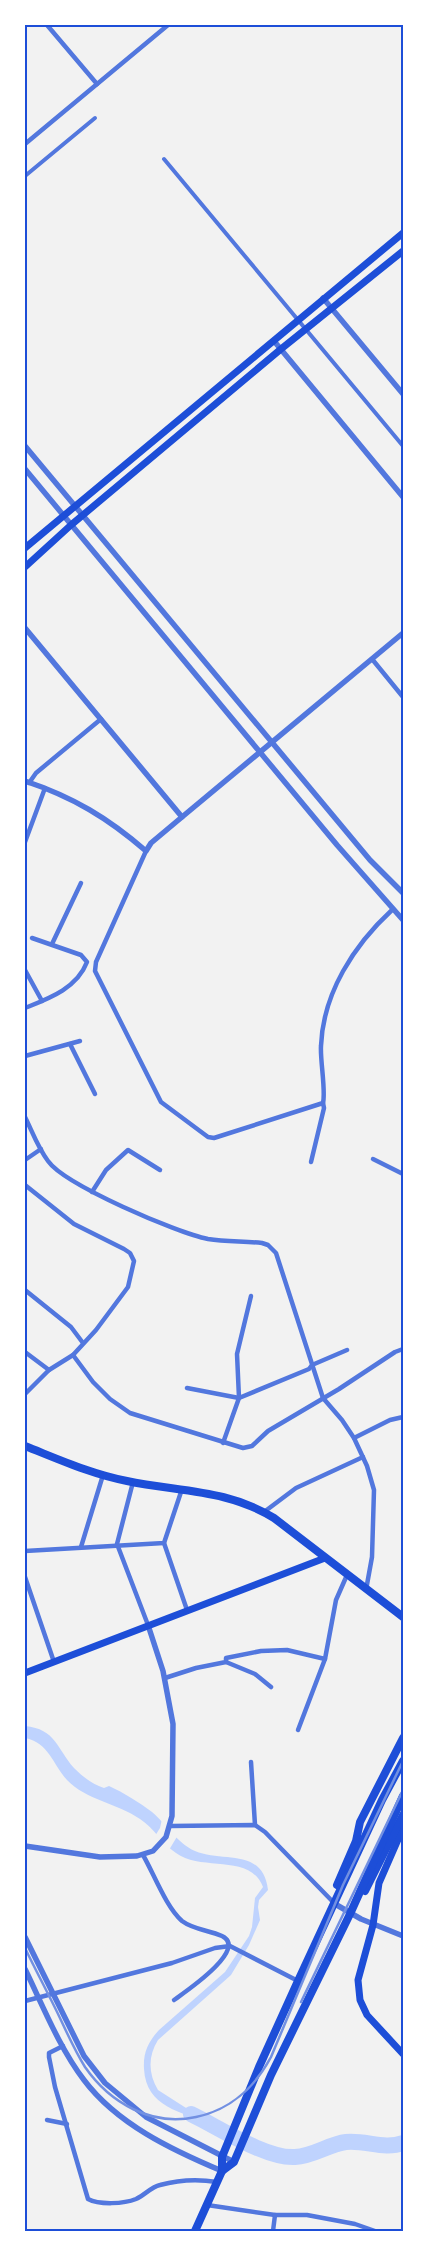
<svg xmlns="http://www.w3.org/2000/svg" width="428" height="2256" font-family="Roboto,sans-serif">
<rect width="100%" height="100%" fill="#f2f2f2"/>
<!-- water -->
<path fill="#bfd3fe" d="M25,1726C56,1729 57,1749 74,1768C83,1777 92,1784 104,1788L109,1786C124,1793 139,1802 152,1812C166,1824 177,1843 195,1851C223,1863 263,1847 268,1890L259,1900L258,1907L260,1920L249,1945L231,1975L158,2040C148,2056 148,2073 158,2090L211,2124C181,2112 146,2107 144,2069C143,2053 148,2042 159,2030L225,1972L249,1936L252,1927L255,1898L263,1887C250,1853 202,1872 176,1853C162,1844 154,1828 140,1819C117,1803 86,1800 67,1780C52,1763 49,1743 25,1738Z"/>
<!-- pier -->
<path fill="#f2f2f2" d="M162,1819L178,1835L169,1850L155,1836L160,1828Z"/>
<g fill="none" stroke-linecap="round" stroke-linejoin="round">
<!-- river -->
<path stroke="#bfd3fe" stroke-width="16" d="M191,2114C218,2127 266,2159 295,2157C314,2156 329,2144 346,2142C366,2140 384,2150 403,2143"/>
<!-- pedestrian -->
<g stroke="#5277de" stroke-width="4">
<path d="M164,159L403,446"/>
<path d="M25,176L95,118"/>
</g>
<!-- minor -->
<g stroke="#5277de" stroke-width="4.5">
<path d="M47,25L97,84"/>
<path d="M25,144L168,25"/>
<path d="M372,659L403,697"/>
<path d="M29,783L36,773L101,719"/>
<path d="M25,842L45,788"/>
<path d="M146,851L96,962L95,971L161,1102L208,1137L214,1138L323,1103C326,1091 320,1060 321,1046C323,993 354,945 392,910"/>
<path d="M52,944L81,883"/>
<path d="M25,970L42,1001"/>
<path d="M25,1008C50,998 77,988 87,962L81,955L32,938"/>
<path d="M70,1044L95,1094"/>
<path d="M25,1056L80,1041"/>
<path d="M25,1117C32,1131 38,1148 48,1161C65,1185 177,1233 208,1239C226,1242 244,1241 262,1243L268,1245L276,1253L323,1398L342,1420L354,1438L367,1466L374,1490L372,1557L366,1590"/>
<path d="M373,1159L403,1174"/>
<path d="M25,1160L41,1149"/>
<path d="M311,1162L324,1108L323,1103"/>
<path d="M25,1185L74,1224L124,1249L130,1253L134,1261L128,1287L96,1330L73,1355L49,1370L25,1394"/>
<path d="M92,1192L106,1170L128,1150L160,1170"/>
<path d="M25,1290L71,1327L83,1343"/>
<path d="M25,1352L49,1370"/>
<path d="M73,1355L93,1382L110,1399L130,1413L243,1448L252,1446L268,1431L339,1389L395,1352L403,1349"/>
<path d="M187,1388L239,1398L309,1369L312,1365L347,1350"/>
<path d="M354,1438L390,1420L403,1417"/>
<path d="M223,1443L239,1398L237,1354L251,1296"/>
<path d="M133,1482L117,1544L148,1625"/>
<path d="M264,1512L296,1488L363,1457"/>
<path d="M164,1543L187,1610"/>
<path d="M81,1547L103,1475"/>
<path d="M25,1551L164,1543L182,1489"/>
<path d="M25,1577L54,1662"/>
<path d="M226,1662L255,1674L271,1687"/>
<path d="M165,1678L196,1668L226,1662V1658L261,1651L287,1650L325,1659L336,1600L347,1575"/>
<path d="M298,1730L325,1659"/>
<path d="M251,1762L255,1825"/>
<path d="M171,1826L255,1825L265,1832L335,1904"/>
<path d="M143,1855C154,1874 166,1907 182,1921C194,1930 209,1930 222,1936C249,1949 185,1992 174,2000"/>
<path d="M25,2001L172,1963L215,1948L230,1946L298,1981"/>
<path d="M63,2046L49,2053V2057L55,2087L88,2199C99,2205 124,2204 136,2199C145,2195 151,2187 160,2185C178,2180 199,2179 217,2182"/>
<path d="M47,2120L67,2124"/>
<path d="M207,2205L275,2215H307L355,2224L375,2231"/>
<path d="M273,2231L275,2215"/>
</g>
<!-- tertiary -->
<g stroke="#5277de" stroke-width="5.5">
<path d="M323,298L403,394"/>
<path d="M274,341L403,497"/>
<path d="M25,446L370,860L403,893"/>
<path d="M25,469L337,845L403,920"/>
<path d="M25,628L182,817"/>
<path d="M25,781C73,797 108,818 146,851L151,843L182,817L403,633"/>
<path d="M25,1846L100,1857L137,1856L153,1851L166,1837L172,1816L173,1724L163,1671L148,1625"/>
<path d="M335,1904L361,1919L403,1936"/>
<path d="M25,1937L84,2056L105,2083L146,2117L234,2162"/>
<path d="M25,1969C43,2006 59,2047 84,2080C117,2124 172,2150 222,2171"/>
</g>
<!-- secondary -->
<g stroke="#1d4ed8" stroke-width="7">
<path d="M25,548L403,233"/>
<path d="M25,567L71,525L281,349L403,251"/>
<path d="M25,1673L325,1558"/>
<path d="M403,1828L379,1883L373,1925L358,1980L360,2000L367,2015L403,2054"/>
</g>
<!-- primary -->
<path stroke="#1d4ed8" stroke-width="8" d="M25,1446C58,1459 91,1474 127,1481C179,1492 227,1489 274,1518L403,1617"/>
<!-- trunk -->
<g stroke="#1d4ed8" stroke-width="8">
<path d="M337,1885L356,1841L360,1822L403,1738"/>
<path d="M365,1891L403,1815"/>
<path d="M222,2171L234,2162L271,2075L350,1914L403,1796"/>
<path d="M195,2231L222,2171V2157L259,2067L298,1981L382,1800L403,1761"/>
</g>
<!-- rail -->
<g stroke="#7290e2" stroke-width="2.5">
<path d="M25,1948C36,1971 48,1993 59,2016C67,2033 75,2051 85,2067C110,2103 152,2127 196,2117C230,2110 255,2087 271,2057L343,1885L403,1761"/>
<path d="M301,2002L403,1790"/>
</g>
</g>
<!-- border -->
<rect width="428" height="2256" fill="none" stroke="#ffffff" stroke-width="52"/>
<rect x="26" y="26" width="376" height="2204" fill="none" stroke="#1d4ed8" stroke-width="2"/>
</svg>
